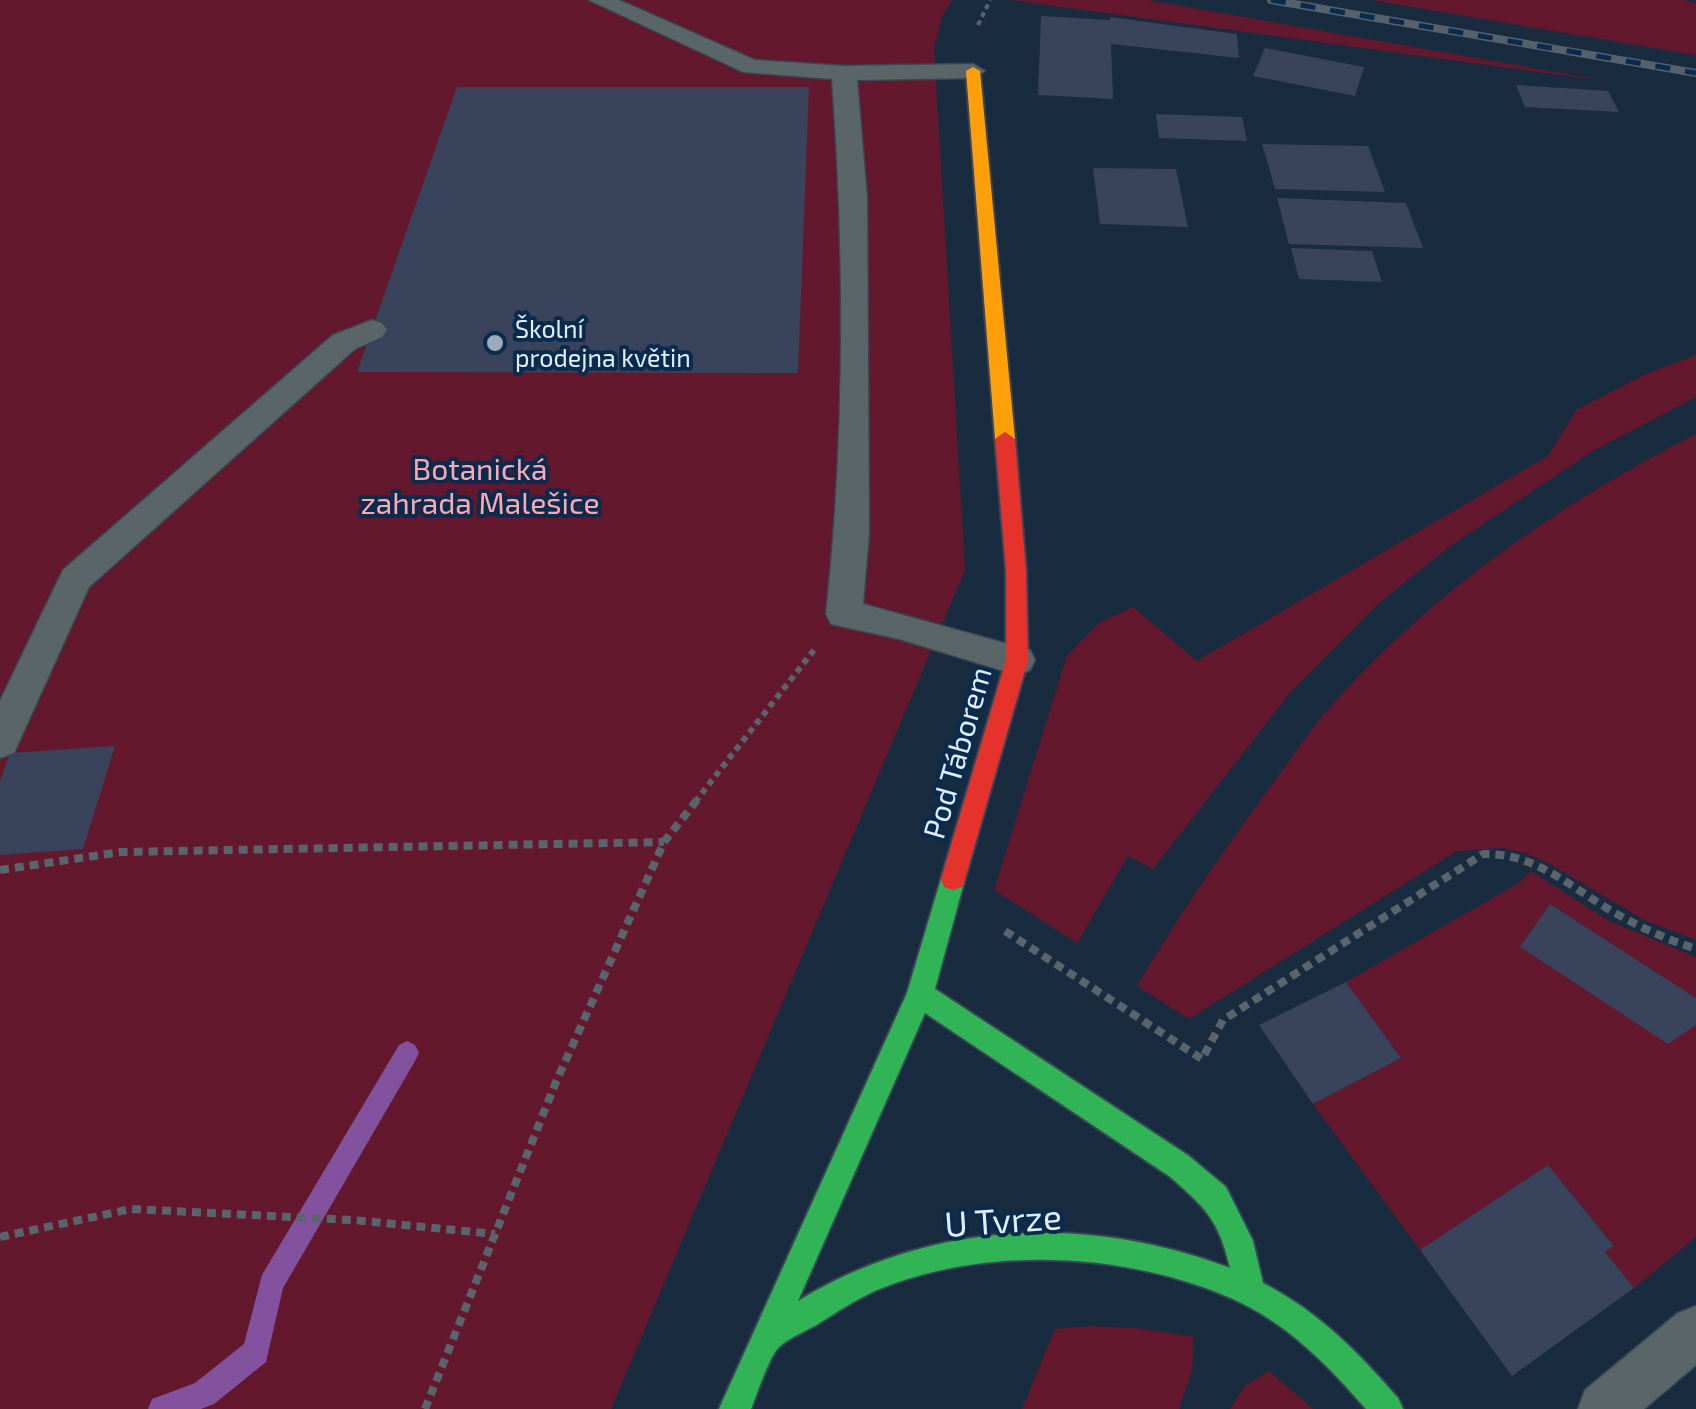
<svg xmlns="http://www.w3.org/2000/svg" width="1696" height="1409" font-family="'Exo 2',sans-serif">
<rect width="100%" height="100%" fill="#192b3e"/>
<!-- green -->
<g fill="#63182d">
<path d="M0,0H952L942,16L934,48L965,570L611,1409H0Z"/>
<path d="M1011,0H1147L1612,82Z"/>
<path d="M1371,0H1685L1696,4V55Z"/>
<path d="M1696,355V397L1593,451L1449,547L1379,603L1289,694L1153,869L1128,856L1077,943L994,890L1067,656L1099,623L1133,607L1197,661L1548,456L1576,410L1646,374Z"/>
<path d="M1696,434V940L1644,920L1550,864L1522,852L1501,848L1457,851L1189,1019L1137,986C1177,918 1221,854 1268,790C1286,766 1303,740 1322,717C1424,597 1557,505 1696,434Z"/>
<path d="M1531,871L1607,920L1696,957V998L1550,904L1696,1025V1237L1634,1288L1605,1252L1614,1245L1548,1165L1420,1250L1313,1104L1401,1058L1346,982L1519,883Z"/>
<path d="M1088,1326L1136,1328L1194,1337L1192,1371L1179,1409H1022L1055,1329Z"/>
<path d="M1269,1371L1313,1409H1230L1245,1386Z"/>
</g>
<g fill="none" stroke-linecap="round" stroke-linejoin="round">
<!-- stream -->
<path fill="#83529f" fill-rule="evenodd" d="M407,1041L415,1045L419,1053L415,1061L283,1288L266,1362L214,1404L201,1409H148L152,1399L195,1383L244,1344L262,1275L399,1045Z"/>
</g>
<!-- building -->
<g fill="#39435c">
<path d="M1041,16L1110,20V17L1237,34L1239,58L1111,44L1113,99L1038,95Z"/>
<path d="M1265,48L1364,67L1355,96L1253,76Z"/>
<path d="M1516,85L1608,91L1619,112L1525,107Z"/>
<path d="M457,87H809L798,373L357,372Z"/>
<path d="M1156,114L1242,117L1247,141L1159,138Z"/>
<path d="M1262,144L1368,146L1385,192L1275,189Z"/>
<path d="M1093,168L1176,169L1188,227L1100,224Z"/>
<path d="M1277,198L1406,203L1423,248L1289,244Z"/>
<path d="M1291,248L1372,251L1382,282L1299,279Z"/>
<path d="M115,746L83,849L0,855V781L10,753Z"/>
<path d="M1550,904L1696,998V1025L1668,1044L1520,947Z"/>
<path d="M1346,982L1401,1058L1313,1104L1259,1025Z"/>
<path d="M1548,1165L1614,1246L1605,1252L1634,1288L1512,1376L1420,1250Z"/>
</g>
<g fill="none" stroke-linecap="round" stroke-linejoin="round">
<!-- lane casing -->
<g stroke="#384655" stroke-width="3">
<g id="lane">
<path d="M589,0H619L755,60L844,66L973,64L985,71L973,78L857,80L867,198L869,533L863,604L1030,650L1035,660L1030,670L1017,675L899,639L831,624L826,614C845,440 845,254 832,79L743,72Z"/>
<path d="M372,320L382,323L387,330L382,337L355,349L89,587L14,753L0,758V701L63,570L333,335Z"/>
<path d="M1696,1306V1365L1644,1409H1578L1585,1390L1678,1313Z"/>
</g>
</g>
<!-- fast casing -->
<g stroke="#384655" stroke-width="4">
<path id="fast" d="M953,868L962,871L965,879L935,989L1189,1156L1226,1187L1253,1241L1263,1283C1319,1312 1357,1351 1398,1398L1403,1409H1366C1327,1364 1288,1324 1233,1299C1126,1252 986,1245 877,1290C857,1299 837,1312 818,1324C806,1331 789,1338 779,1347C769,1357 757,1394 751,1409H719L907,993L941,879L944,871ZM925,1013L1169,1176C1205,1207 1219,1220 1230,1268C1086,1214 930,1220 798,1301Z"/>
</g>
<!-- slow casing -->
<g stroke="#384655" stroke-width="4">
<path id="slow" d="M973,67L980,71L1015,439L1005,446L995,439L966,71Z"/>
</g>
<!-- jam casing -->
<g stroke="#384655" stroke-width="4">
<path id="jam" d="M1005,432L1015,439L1026,571L1028,660L965,879L962,887L953,890L944,887L941,879L1006,660V571L995,439Z"/>
</g>
<!-- path-far2 -->
<path stroke="#59646c" stroke-width="4" stroke-dasharray="5 4" stroke-linecap="butt" d="M978,25L990,0"/>
<!-- path-far1 -->
<path stroke="#59646c" stroke-width="6" stroke-dasharray="6 5" stroke-linecap="butt" d="M695,802L814,650"/>
<!-- path -->
<g stroke="#59646c" stroke-width="8" stroke-dasharray="9 6" stroke-linecap="butt">
<path d="M0,870L121,852L664,842"/>
<path d="M1005,931L1202,1059L1223,1020L1483,854C1534,853 1568,885 1610,910C1637,926 1666,939 1696,949"/>
<path d="M0,1237L131,1209L353,1220L495,1234"/>
<path d="M425,1409L556,1082L664,842L697,800"/>
</g>
<!-- lane -->
<use href="#lane" fill="#5a6568" fill-rule="evenodd"/>
<!-- fast -->
<use href="#fast" fill="#30b455" fill-rule="evenodd"/>
<!-- slow -->
<use href="#slow" fill="#ff9f0a" fill-rule="evenodd"/>
<!-- jam -->
<use href="#jam" fill="#e5322d" fill-rule="evenodd"/>
<!-- rail casing -->
<g stroke="#55626d" stroke-width="8">
<path id="rail" d="M1271,0L1696,73"/>
</g>
<!-- rail -->
<use href="#rail" stroke="#0a2b4d" stroke-width="5" stroke-dasharray="15" stroke-linecap="butt"/>
</g>
<!-- markers -->
<circle fill="#9ba9b8" stroke="#0a2b4d" stroke-width="4" cx="495" cy="343" r="10"/>
<g text-anchor="middle" stroke-width="8" stroke-linejoin="round" paint-order="stroke">
<!-- far-poi labels -->
<g font-size="25" fill="#e1edfa" stroke="#0a2b4d" text-anchor="start">
<text x="515" y="338">Školní<tspan x="515" dy="29">prodejna květin</tspan></text>
</g>
<!-- park labels -->
<g font-size="30" fill="#fea9b2" stroke="#0a2b4d">
<text x="480" y="480">Botanická<tspan x="480" dy="34">zahrada Malešice</tspan></text>
</g>
<!-- street labels -->
<g font-size="30" fill="#e1edfa" stroke="#0a2b4d">
<text transform="translate(958 753) rotate(-74)" y="10">Pod Táborem</text>
</g>
<!-- near-street labels -->
<g font-size="35" fill="#e1edfa" stroke="#0a2b4d">
<text transform="translate(1003 1221) rotate(-4)" y="12">U Tvrze</text>
</g>
</g>
</svg>
